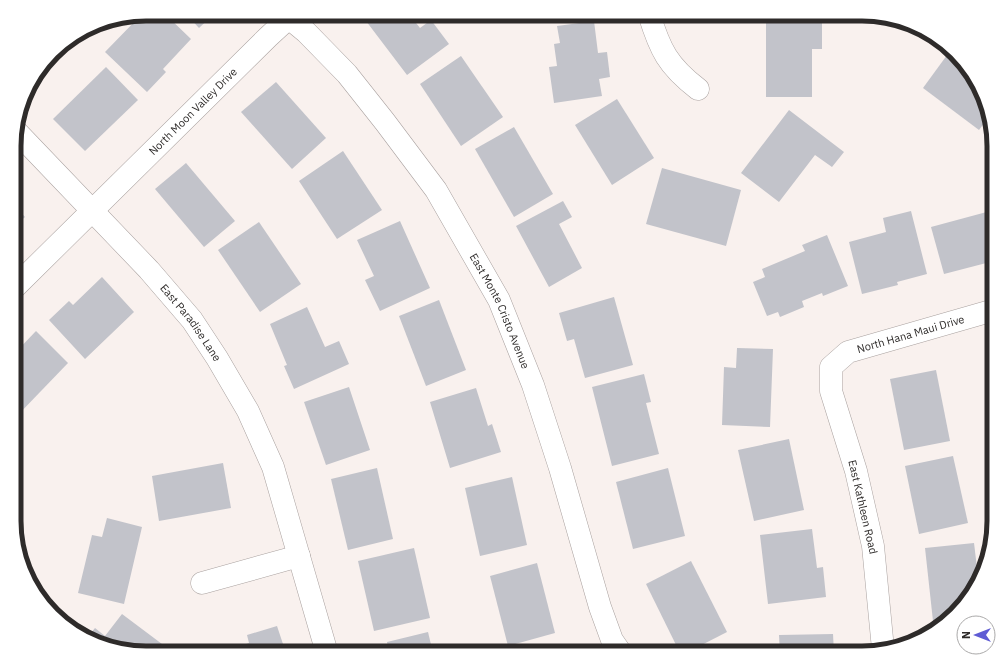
<svg xmlns="http://www.w3.org/2000/svg" width="1008" height="667" font-family="'IBM Plex Sans',sans-serif">
<rect width="100%" height="100%" fill="#f9f1ee"/>
<!-- building -->
<g fill="#c2c3ca">
<path d="M146,14H165L191,39L163,69L166,72L147,92L105,52L141,15Z"/>
<path d="M186,14H214L199,28Z"/>
<path d="M367,14H409L420,28L431,20L449,44L407,75L363,17Z"/>
<path d="M538,14H561V15L539,19Z"/>
<path d="M594,21L598,53L607,52L610,77L599,79L602,96L554,103L549,67L557,66L554,44L560,43L557,26Z"/>
<path d="M766,23H822V49H812V97H766Z"/>
<path d="M950,51L976,80L988,118L979,130L923,88Z"/>
<path d="M461,56L503,117L461,146L420,84Z"/>
<path d="M106,67L138,100L85,151L53,119Z"/>
<path d="M276,82L326,138L292,169L241,112Z"/>
<path d="M617,99L654,158L612,185L575,125Z"/>
<path d="M789,110L844,152L832,167L815,155L779,202L741,173Z"/>
<path d="M514,127L553,194L514,217L475,149Z"/>
<path d="M343,151L382,210L337,239L299,181Z"/>
<path d="M186,163L235,221L204,247L155,189Z"/>
<path d="M662,168L741,190L726,246L646,224Z"/>
<path d="M563,201L572,217L559,224L582,268L549,287L516,226Z"/>
<path d="M15,206L25,217L15,226Z"/>
<path d="M994,210V261L944,274L931,227Z"/>
<path d="M911,211L927,274L897,282L898,285L862,294L849,242L886,232L883,218Z"/>
<path d="M400,221L430,288L380,311L365,280L374,276L357,240Z"/>
<path d="M259,222L301,284L260,312L218,250Z"/>
<path d="M827,235L848,286L823,296L822,293L802,301L804,307L780,317L778,312L767,316L753,282L765,277L762,269L805,251L802,245Z"/>
<path d="M102,277L134,312L85,359L49,320L69,301L73,305Z"/>
<path d="M614,297L633,365L585,378L574,339L567,341L559,313Z"/>
<path d="M439,300L466,370L426,386L399,316Z"/>
<path d="M307,307L325,347L339,341L349,364L294,389L284,366L287,365L270,324Z"/>
<path d="M36,331L68,363L15,418V353Z"/>
<path d="M737,348L773,349L770,427L722,425L724,367L736,368Z"/>
<path d="M936,370L950,441L904,450L890,379Z"/>
<path d="M644,374L651,402L646,403L659,454L612,466L592,387Z"/>
<path d="M349,387L370,450L326,465L304,402Z"/>
<path d="M476,388L488,426L492,424L501,452L450,468L430,402Z"/>
<path d="M789,439L804,510L754,521L738,450Z"/>
<path d="M953,456L968,523L919,534L905,466Z"/>
<path d="M223,463L231,508L159,521L152,476Z"/>
<path d="M377,468L393,539L348,550L331,479Z"/>
<path d="M668,468L685,536L633,549L616,482Z"/>
<path d="M512,477L527,545L480,556L465,488Z"/>
<path d="M107,518L142,527L124,604L78,593L92,535L102,537Z"/>
<path d="M812,529L817,568L823,567L826,597L768,604L760,535Z"/>
<path d="M974,543L978,576L972,595L945,619L933,621L925,548Z"/>
<path d="M414,548L430,618L374,631L358,561Z"/>
<path d="M691,561L727,632L686,653H680L646,584Z"/>
<path d="M537,563L555,633L508,646L490,576Z"/>
<path d="M122,614L174,653H146L104,646L87,638L95,628L105,636Z"/>
<path d="M277,626L286,653H219L249,643L247,635Z"/>
<path d="M428,632L433,653H389L387,642Z"/>
<path d="M833,634L834,653H780L779,635Z"/>
</g>
<g fill="none" stroke-linecap="round" stroke-linejoin="round">
<!-- minor casing -->
<g stroke="#a9a19f" stroke-width="23">
<g id="minor">
<path d="M649,14C660,50 668,66 698,89"/>
<path id="s1" d="M289,18L306,32L347,74L385,122L436,190L499,300L533,385L560,468L600,607L612,640L621,653"/>
<path id="s2" d="M15,130L149,270L192,320L217,358L248,411L273,467L327,653"/>
<path id="s3" d="M15,287L268,37L293,14"/>
<path d="M202,583L299,556"/>
<path id="s4" d="M883,649L873,546L856,471L831,391V367L848,352L994,310"/>
</g>
</g>
<!-- minor -->
<use href="#minor" stroke="#fff" stroke-width="22"/>
</g>
<g text-anchor="middle" stroke-width="3" stroke-linejoin="round" paint-order="stroke">
<!-- street labels -->
<g font-size="11" fill="#2e2b2a" stroke="#fff">
<text dy="4" stroke="none"><textPath href="#s3" startOffset="250">North Moon Valley Drive</textPath></text>
<text dy="4" stroke="none"><textPath href="#s1" startOffset="364">East Monte Cristo Avenue</textPath></text>
<text dy="4" stroke="none"><textPath href="#s2" startOffset="261">East Paradise Lane</textPath></text>
<text dy="4" stroke="none"><textPath href="#s4" startOffset="376">North Hana Maui Drive</textPath></text>
<text transform="translate(863 507) rotate(77)" y="4">East Kathleen Road</text>
</g>
</g>
<!-- crop -->
<path d="M0 0H1008V667H0ZM146 21H862A125 125 0 0 1 987 146V521A125 125 0 0 1 862 646H146A125 125 0 0 1 21 521V146A125 125 0 0 1 146 21Z" fill="#fff" fill-rule="evenodd"/>
<path fill="none" stroke="#2e2b2a" stroke-width="5" d="M146 21H862A125 125 0 0 1 987 146V521A125 125 0 0 1 862 646H146A125 125 0 0 1 21 521V146A125 125 0 0 1 146 21Z"/>
<!-- north arrow -->
<g transform="translate(976 635) rotate(270)"><circle r="19" fill="#ffffff" stroke="#abaaaa"/>
<path d="M0-3L7 15L0 10L-7 15Z" fill="#5f5cd4"/>
<text y="-6" font-size="11" font-weight="bold" text-anchor="middle" fill="#2e2b2a">N</text>
</g>
</svg>
